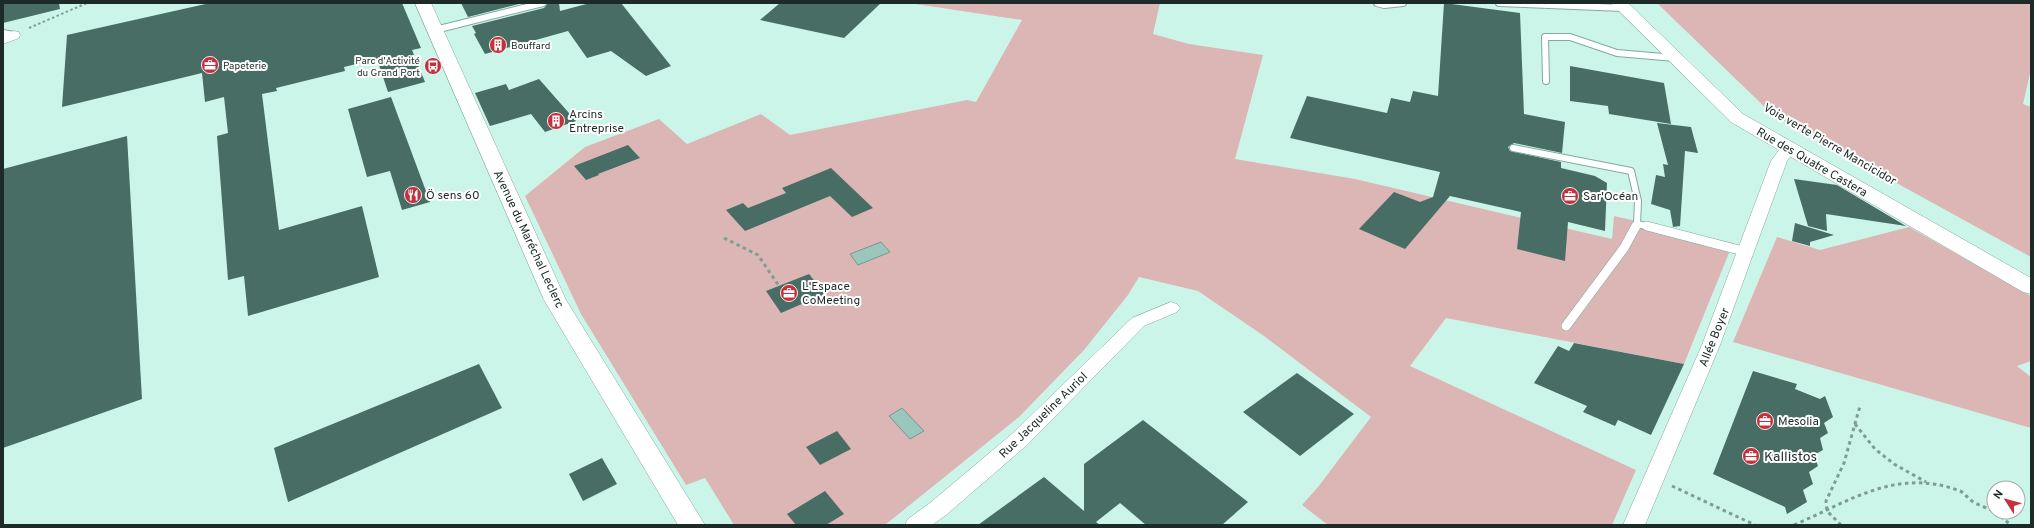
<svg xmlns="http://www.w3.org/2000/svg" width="2034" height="528" font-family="Overpass,sans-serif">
<rect width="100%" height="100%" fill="#ccf5ea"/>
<!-- green -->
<g fill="#dcb6b4">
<path d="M909,3H1160L1153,34L1189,44L1263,55L1235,159L1355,179L1612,239L1614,216L1733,243L1684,364L1446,318L1410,366L1636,470L1612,525H1328L1302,505L1318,487L1371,417L1264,336L1198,291L1139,277L1128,295L1084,350L1019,417L885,525H734L705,478L686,485L581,314L525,196L585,147L659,119L687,144L761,114L790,135L967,100L976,102L1022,20Z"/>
<path d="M1657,3H2031V69L2023,104L2031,107V257L1773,115Z"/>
<path d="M1909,227L2031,296V361L2017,366L2031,377V428L1733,342L1777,237L1820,250Z"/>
</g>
<!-- water -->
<g fill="#9bc6bb" stroke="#75988f">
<path d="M881,242L890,252L858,265L850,254Z"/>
<path d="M902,408L924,431L910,439L889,416Z"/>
</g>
<!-- building -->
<g fill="#486d64">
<path d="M3,3H59L60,9L3,23Z"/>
<path d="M210,3H402L421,48L412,50L425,82L388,92L377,59L344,67L345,71L276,88L277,91L262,94L279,230L362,206L379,277L248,316L244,276L228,280L217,136L228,133L224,97L205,102L202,73L62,107L67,35Z"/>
<path d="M461,3H523L468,17Z"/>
<path d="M548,3H559L560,11L590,3H621L671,66L646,76L611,51L587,58L568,31L485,54L474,34L476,33L472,26L544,8Z"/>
<path d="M780,3H881L844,38L760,20Z"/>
<path d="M1444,3L1520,13L1524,114L1565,122L1562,153L1514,143L1508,147L1510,151L1561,162V168L1595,176L1607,183L1605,231L1568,222L1565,261L1517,249L1521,212L1450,196L1405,249L1359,229L1394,192L1420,202L1433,197L1440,172L1290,138L1307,96L1387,113L1391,98L1410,102L1413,91L1438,96Z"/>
<path d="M1570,66L1664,83L1671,124L1609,114L1608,106L1570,101Z"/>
<path d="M539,79L576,121L545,132L531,114L490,126L475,93L506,84L509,90Z"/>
<path d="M391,97L430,202L402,210L390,171L367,177L348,109Z"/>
<path d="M1657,123L1691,127L1698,153L1685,151L1680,226L1673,227L1670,210L1651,204L1656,175L1665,177L1663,164L1668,165Z"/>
<path d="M127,136L142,399L3,448V169Z"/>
<path d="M628,145L640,158L598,174L599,175L586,180L574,166Z"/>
<path d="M831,168L873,208L852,217L830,196L745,231L726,210L743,203L748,208L786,193L782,188Z"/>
<path d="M1794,179L1837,185L1906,226L1826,214L1827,231L1808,226Z"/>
<path d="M1795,223L1834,235L1810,242V246L1792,241Z"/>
<path d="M809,274L825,294L781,313L766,291Z"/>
<path d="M1574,343L1684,364L1651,435L1618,420L1615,426L1583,412L1587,406L1534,383L1558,346L1569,351Z"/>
<path d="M479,364L502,408L288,502L274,448Z"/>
<path d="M1753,371L1797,384L1795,389L1820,399L1825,396L1833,417L1824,423L1828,433L1820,438L1823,450L1814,455L1818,466L1809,472L1813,484L1803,490L1807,502L1787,514L1785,507L1713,474Z"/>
<path d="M1297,373L1354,414L1300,456L1243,412Z"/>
<path d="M1143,420L1248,502L1222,525H1146L1120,503L1096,522L1100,525H978L1044,477L1084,511V464Z"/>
<path d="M837,431L851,449L820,465L806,447Z"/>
<path d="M602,458L617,484L583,501L569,474Z"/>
<path d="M825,491L844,514L826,525H796L787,514Z"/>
</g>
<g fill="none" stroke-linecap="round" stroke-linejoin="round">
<!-- service-far1 casing -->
<g stroke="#83a99f" stroke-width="8">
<g id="service-far1">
<path d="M1377,3L1384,5L1403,3"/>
<path d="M1499,3L1623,8"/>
<path d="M435,30L543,3"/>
<path d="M3,33L14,35"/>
<path d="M1546,81L1545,37H1570L1617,53L1675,58"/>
<path d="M1513,148L1631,171L1638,201L1637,224"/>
<path d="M1635,227L1637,224L1651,227"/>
</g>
</g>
<!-- service casing -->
<g stroke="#83a99f" stroke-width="10">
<g id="service">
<path d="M1647,226L1747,252"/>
<path d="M1566,326L1624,248L1636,226"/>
</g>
</g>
<!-- minor casing -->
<g stroke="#83a99f" stroke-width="1">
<g id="minor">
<path d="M14,31L19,32L20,35L19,38L3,44V35Z"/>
<path d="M1792,146L1797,147L1799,150C1796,155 1790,155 1787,161L1720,345L1645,525H1623L1702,345L1771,161L1779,150Z"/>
<path d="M1171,302L1177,304L1180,308L1177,312L1144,326L1027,445L946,515L932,525H905L908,519L930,503L1013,433L1132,318Z"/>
</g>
</g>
<!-- tertiary casing -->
<g stroke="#83a99f" stroke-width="1">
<g id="tertiary">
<path d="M415,3H431L566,300L705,525H678L544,300Z"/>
<path d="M1611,3H1628L1743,114L2031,278V294L2023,292L1731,122Z"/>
</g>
</g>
<!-- path-far1 -->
<path stroke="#7f9d95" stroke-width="2" stroke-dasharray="2.5 2.5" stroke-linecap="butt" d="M29,28L87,3"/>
<!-- path -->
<g stroke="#7f9d95" stroke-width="3" stroke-dasharray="3.5 3.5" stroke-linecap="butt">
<path d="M724,238L758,255L779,286"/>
<path d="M1855,424L1875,449L1894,464L1926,482"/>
<path d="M1672,486L1755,525"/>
<path d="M1995,512L2011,525"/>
<path d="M1794,525C1850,501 1897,467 1960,491C1965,493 1967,498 1972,501C1978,505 1987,508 1994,511"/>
<path d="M1841,525L1827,511L1826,501L1844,463L1860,406"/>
</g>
<!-- service-far1 -->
<use href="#service-far1" stroke="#fff" stroke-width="6"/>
<!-- service -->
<use href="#service" stroke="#fff" stroke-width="9"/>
<!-- minor -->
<use href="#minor" fill="#fff" fill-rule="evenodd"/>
<!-- tertiary -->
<use href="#tertiary" fill="#fff" fill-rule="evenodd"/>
</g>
<!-- icons -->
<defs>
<g id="building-disc" transform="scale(0.9)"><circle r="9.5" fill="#c2323e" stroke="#fff"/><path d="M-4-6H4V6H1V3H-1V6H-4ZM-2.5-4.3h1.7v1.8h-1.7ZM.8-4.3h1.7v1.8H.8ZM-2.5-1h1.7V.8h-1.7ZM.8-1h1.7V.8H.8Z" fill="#fff"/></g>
<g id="office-disc" transform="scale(0.9)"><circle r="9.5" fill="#c2323e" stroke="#fff"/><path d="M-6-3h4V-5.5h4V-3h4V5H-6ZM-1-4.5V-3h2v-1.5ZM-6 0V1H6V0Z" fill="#fff"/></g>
<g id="bus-disc" transform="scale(0.9)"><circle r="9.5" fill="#c2323e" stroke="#fff"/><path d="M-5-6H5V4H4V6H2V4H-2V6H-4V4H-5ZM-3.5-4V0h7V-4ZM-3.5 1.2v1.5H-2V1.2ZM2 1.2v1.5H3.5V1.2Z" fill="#fff"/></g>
<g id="restaurant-disc" transform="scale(0.9)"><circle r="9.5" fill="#c2323e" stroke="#fff"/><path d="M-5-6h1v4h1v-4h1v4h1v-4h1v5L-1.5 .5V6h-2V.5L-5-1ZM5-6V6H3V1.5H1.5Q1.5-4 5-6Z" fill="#fff"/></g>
</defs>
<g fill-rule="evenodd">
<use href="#building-disc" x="498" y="45"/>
<use href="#office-disc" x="210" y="65"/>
<use href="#bus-disc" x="433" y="66"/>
<use href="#building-disc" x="556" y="121"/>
<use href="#restaurant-disc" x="413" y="195"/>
<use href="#office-disc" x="1570" y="196"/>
<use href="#office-disc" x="789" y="293"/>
<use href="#office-disc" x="1765" y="421"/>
<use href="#office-disc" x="1751" y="456"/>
</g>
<g text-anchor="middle" stroke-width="4" stroke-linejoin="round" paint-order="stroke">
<!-- far-poi labels -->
<g font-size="10" fill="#1c2b27" stroke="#fff" text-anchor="start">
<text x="511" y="49">Bouffard</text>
<text x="420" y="64" text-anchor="end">Parc d'Activité<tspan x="420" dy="12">du Grand Port</tspan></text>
<text x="223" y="69">Papeterie</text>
</g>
<!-- poi labels -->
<g font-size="12" fill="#1c2b27" stroke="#fff" text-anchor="start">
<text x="569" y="118">Arcins<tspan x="569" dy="14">Entreprise</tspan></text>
<text x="426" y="199">Ö sens 60</text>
<text x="1583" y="200">Sar'Océan</text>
<text x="802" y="290">L'Espace<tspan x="802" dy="14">CoMeeting</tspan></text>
<text x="1778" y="425">Mesolia</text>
</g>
<!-- street labels -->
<g font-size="12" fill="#1c2b27" stroke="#fff">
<text transform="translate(1830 144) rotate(30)" y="4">Voie verte Pierre Mancicidor</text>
<text transform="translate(1812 162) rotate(30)" y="4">Rue des Quatre Castera</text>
<text transform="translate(529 239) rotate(65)" y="4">Avenue du Maréchal Leclerc</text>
<text transform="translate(1714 337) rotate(-68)" y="4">Allée Boyer</text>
<text transform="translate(1043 415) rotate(-44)" y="4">Rue Jacqueline Auriol</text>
</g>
<!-- near-poi labels -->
<g font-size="14" fill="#1c2b27" stroke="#fff" text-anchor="start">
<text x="1764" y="461">Kallistos</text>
</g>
</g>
<!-- border -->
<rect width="2034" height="528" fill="none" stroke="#1c2b27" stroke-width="8"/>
<!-- north arrow -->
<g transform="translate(2006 500) rotate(306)"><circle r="19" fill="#ffffff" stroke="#a4aaa9"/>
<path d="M0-3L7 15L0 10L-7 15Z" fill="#c2323e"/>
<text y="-6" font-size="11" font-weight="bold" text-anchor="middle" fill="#1c2b27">N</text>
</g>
</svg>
